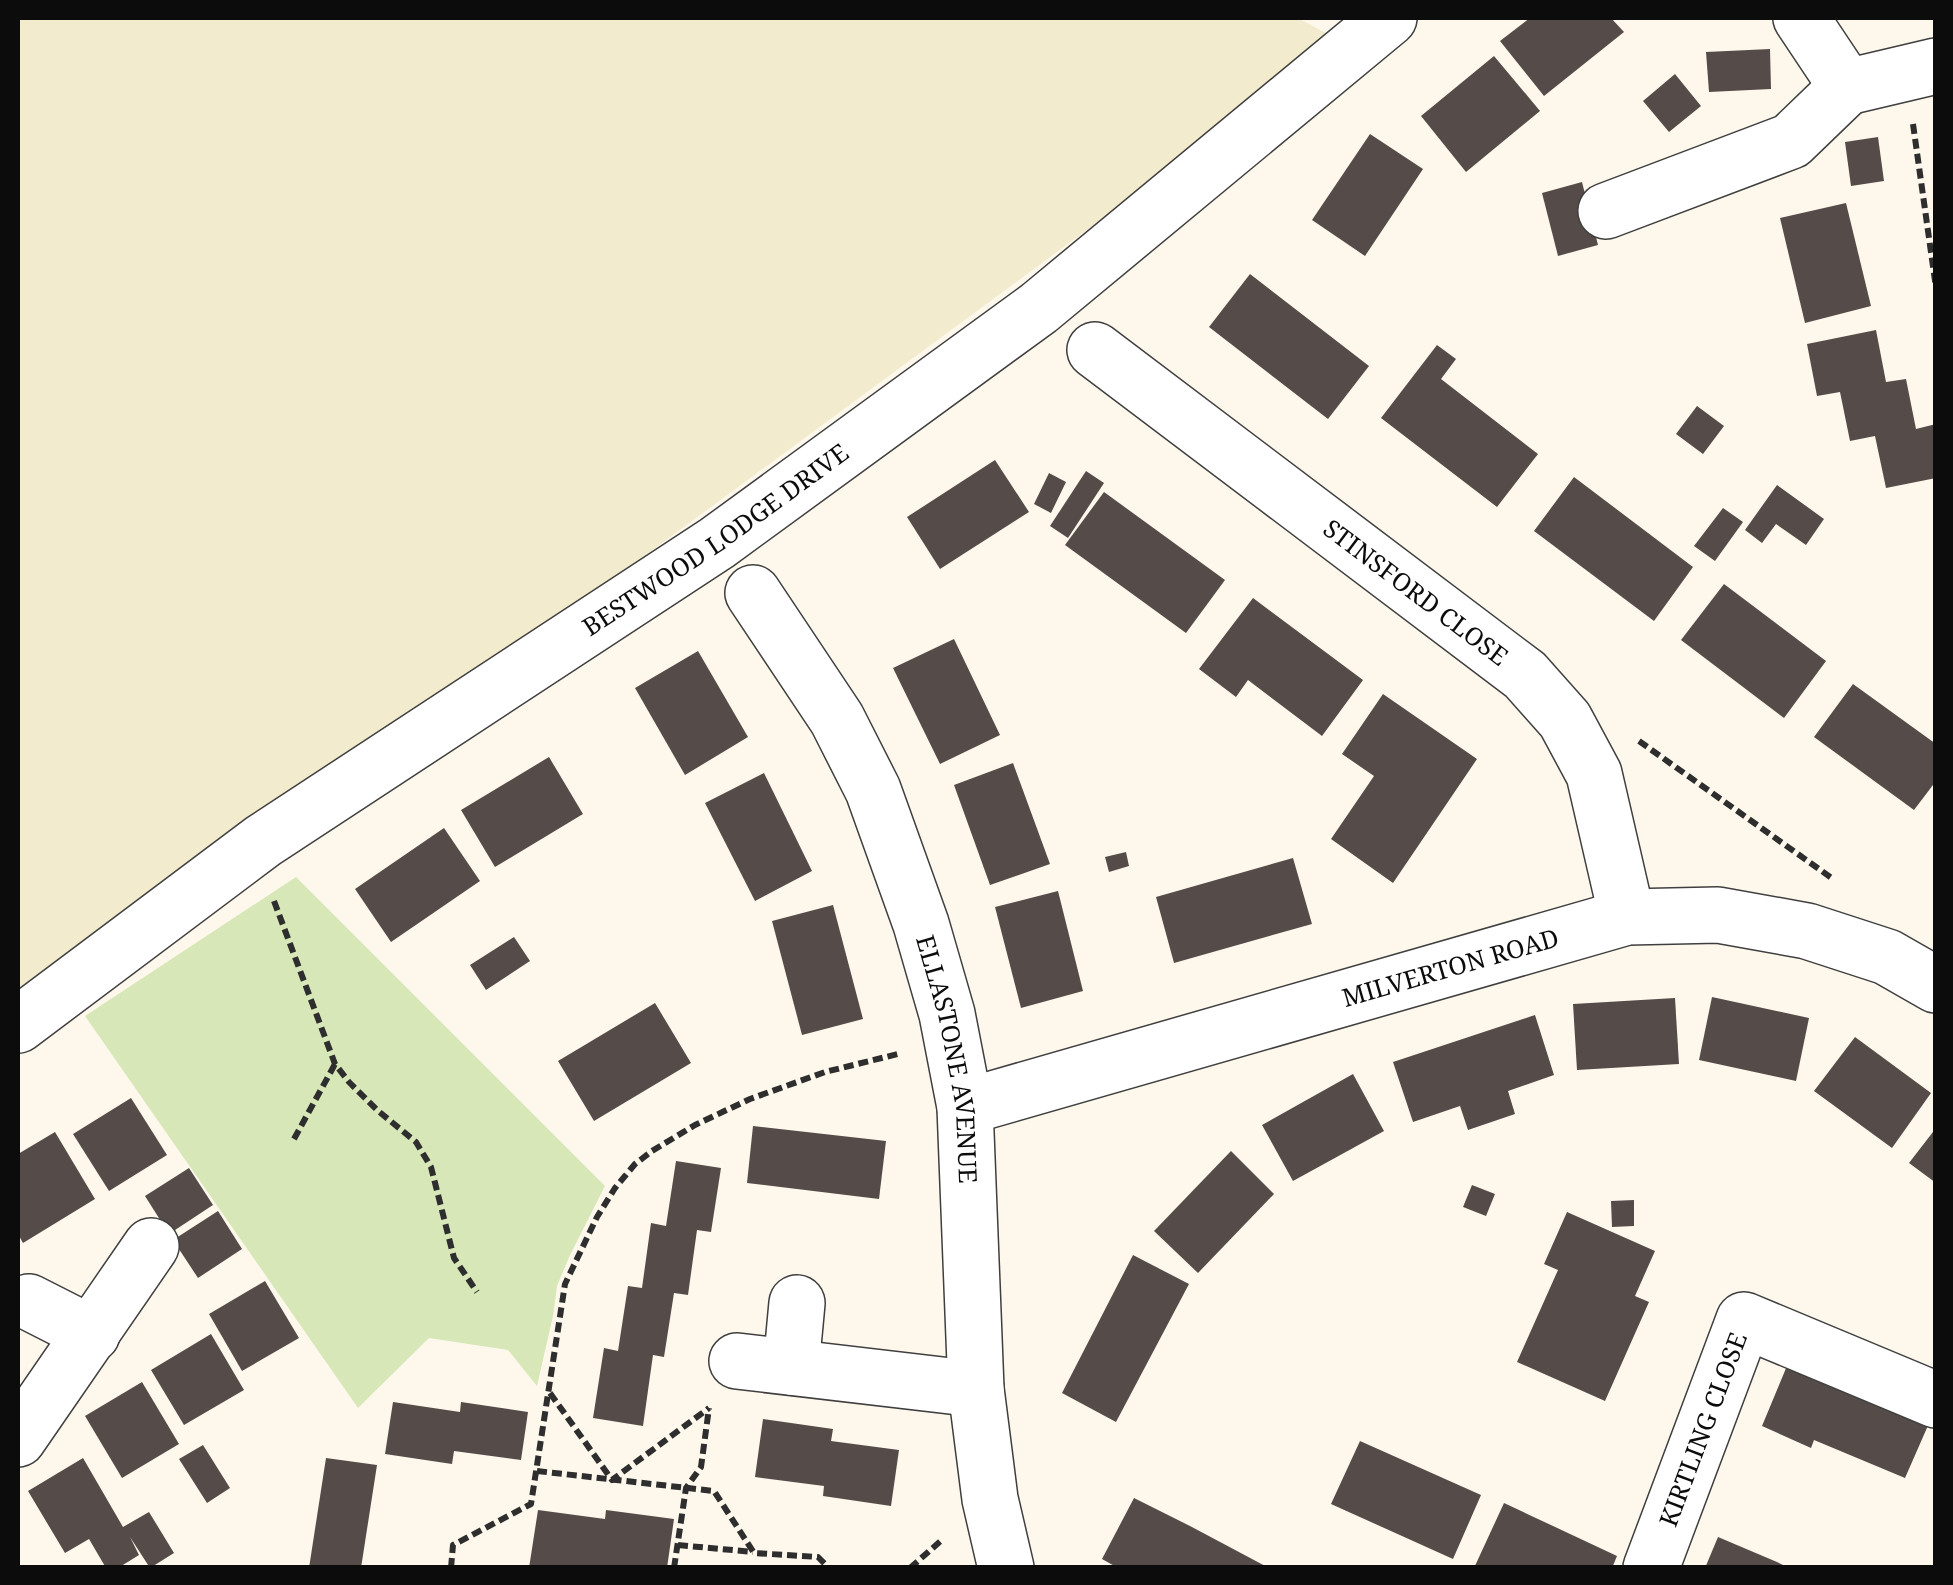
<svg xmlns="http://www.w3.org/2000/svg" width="1953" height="1585" font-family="'Noto Serif',serif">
<rect width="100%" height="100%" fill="#fef8ec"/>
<!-- farmland -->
<path fill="#f3ebce" d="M18,18H1298L1342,42L540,633L18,992Z"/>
<!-- green -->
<path fill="#d7e7b8" d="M296,877L605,1186L570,1255L557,1286L553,1316L537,1386L508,1350L429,1338L358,1408L85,1016Z"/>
<!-- building -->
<g fill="#554c49">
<path d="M1530,18H1611L1624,32L1544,96L1500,41Z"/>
<path d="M1770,49L1771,89L1709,92L1706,52Z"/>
<path d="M1494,56L1540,111L1466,172L1421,116Z"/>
<path d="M1675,74L1701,106L1669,132L1643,101Z"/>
<path d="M1370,134L1423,169L1365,256L1312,220Z"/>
<path d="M1878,137L1884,181L1851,186L1845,142Z"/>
<path d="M1582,182L1598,245L1558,256L1542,193Z"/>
<path d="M1846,203L1871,306L1805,323L1780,218Z"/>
<path d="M1250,274L1369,366L1328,419L1209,327Z"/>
<path d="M1876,330L1886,382L1906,379L1916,429L1936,424V478L1886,488L1875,436L1850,441L1840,392L1817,396L1807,344Z"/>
<path d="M1437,345L1456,359L1441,379L1538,454L1497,507L1381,418Z"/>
<path d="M1697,406L1724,426L1703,454L1676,434Z"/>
<path d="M995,460L1029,512L940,569L907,517Z"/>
<path d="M1086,471L1104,483L1068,538L1050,526Z"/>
<path d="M1049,473L1066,482L1051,513L1034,504Z"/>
<path d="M1574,477L1693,567L1654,621L1534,531Z"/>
<path d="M1777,485L1824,519L1806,545L1776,524L1762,543L1745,530Z"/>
<path d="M1104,492L1225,580L1186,633L1065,545Z"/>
<path d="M1723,508L1743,522L1715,561L1694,546Z"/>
<path d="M1724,584L1826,661L1784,718L1681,640Z"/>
<path d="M1253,598L1363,680L1322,736L1248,680L1236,697L1199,669Z"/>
<path d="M954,639L1000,735L940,764L893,668Z"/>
<path d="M698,651L748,737L685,775L635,688Z"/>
<path d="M1853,684L1936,744V781L1914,810L1814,737Z"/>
<path d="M1383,694L1477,759L1393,883L1331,839L1374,776L1342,754Z"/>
<path d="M549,757L583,814L495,867L461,810Z"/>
<path d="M1013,763L1050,864L990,885L954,785Z"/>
<path d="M764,773L812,871L755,901L705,803Z"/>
<path d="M444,828L480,881L391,942L355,889Z"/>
<path d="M1126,852L1129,866L1109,872L1105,857Z"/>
<path d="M1293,858L1312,924L1174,963L1156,897Z"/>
<path d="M1058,891L1083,991L1021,1008L995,907Z"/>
<path d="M833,905L863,1019L802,1035L772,921Z"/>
<path d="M514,937L530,961L486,990L470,965Z"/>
<path d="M1712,997L1809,1018L1796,1081L1699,1060Z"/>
<path d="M1675,998L1679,1064L1577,1070L1573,1004Z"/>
<path d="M655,1003L691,1063L594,1121L558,1061Z"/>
<path d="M1535,1015L1554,1075L1508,1091L1515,1114L1468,1130L1460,1106L1413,1122L1393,1062Z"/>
<path d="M1855,1037L1931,1093L1892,1148L1814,1091Z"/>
<path d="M1353,1074L1384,1131L1293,1181L1262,1125Z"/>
<path d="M131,1098L167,1155L109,1191L73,1134Z"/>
<path d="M753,1126L886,1141L879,1199L747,1183Z"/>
<path d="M1936,1128V1183L1909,1163Z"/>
<path d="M55,1132L95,1199L23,1243L18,1234V1154Z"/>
<path d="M1231,1151L1274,1194L1198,1273L1154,1231Z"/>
<path d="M676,1161L721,1168L711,1232L697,1230L688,1295L674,1293L664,1357L653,1355L643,1426L593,1418L604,1348L618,1351L628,1286L642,1288L651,1223L666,1226Z"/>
<path d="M189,1168L213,1205L169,1234L145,1196Z"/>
<path d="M1472,1185L1495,1194L1486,1216L1463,1207Z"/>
<path d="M1634,1200V1226L1612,1227L1611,1201Z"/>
<path d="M218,1211L242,1249L198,1278L173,1240Z"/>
<path d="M1567,1212L1655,1251L1635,1296L1649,1302L1605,1401L1517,1362L1558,1270L1544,1264Z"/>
<path d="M1133,1255L1189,1284L1116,1422L1062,1393Z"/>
<path d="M265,1281L299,1338L242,1371L209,1314Z"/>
<path d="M211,1334L244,1390L184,1425L151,1370Z"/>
<path d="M1789,1361L1930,1421L1905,1478L1814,1440L1811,1448L1762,1426Z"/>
<path d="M142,1382L179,1444L122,1478L85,1416Z"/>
<path d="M393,1402L460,1412L461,1402L528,1412L521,1460L454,1451L452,1464L385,1454Z"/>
<path d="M763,1419L833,1429L831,1441L899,1450L891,1506L823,1496L824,1486L755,1477Z"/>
<path d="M1360,1441L1481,1495L1453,1559L1331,1504Z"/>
<path d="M203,1445L230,1488L207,1503L179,1459Z"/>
<path d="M83,1458L123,1527L149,1512L174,1553L150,1568L130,1537L139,1555L118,1568H106L89,1539L65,1553L28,1491Z"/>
<path d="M326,1458L377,1465L361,1568H309Z"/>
<path d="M1134,1498L1190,1526L1269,1568H1118L1102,1559Z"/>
<path d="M1504,1503L1617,1556L1612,1568H1474Z"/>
<path d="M538,1510L605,1519L606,1510L674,1519L667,1568H529Z"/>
<path d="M1718,1537L1777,1562L1789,1568H1705Z"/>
</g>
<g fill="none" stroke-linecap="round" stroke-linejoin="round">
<!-- minor casing -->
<g stroke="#3f3f3f" stroke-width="58">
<g id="minor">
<path d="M1801,18L1847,87L1936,66"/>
<path d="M1606,211L1791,141L1847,87"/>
<path id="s1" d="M1095,350L1525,675L1565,720L1594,774L1627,917"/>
<path id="s2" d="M753,593L837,719L873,790L921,924L947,1014L965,1107L976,1389L990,1499L1006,1568"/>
<path id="s3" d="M18,1025L263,841L717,543L1039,308L1389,18"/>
<path id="s4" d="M965,1107L1627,917L1718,915L1807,931L1887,957L1936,985"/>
<path d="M29,1302L92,1334"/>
<path d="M737,1361L976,1389"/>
<path d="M791,1367L797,1303"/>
<path d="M18,1439L151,1246"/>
<path id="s5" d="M1651,1568L1744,1320L1936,1400"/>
</g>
</g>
<!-- path -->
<g stroke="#2e2e2e" stroke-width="6" stroke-dasharray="10 5" stroke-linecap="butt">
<path d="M1913,124L1936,288"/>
<path d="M1639,741L1833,879"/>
<path d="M274,901L335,1064L349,1082L377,1110L416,1142L431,1167L454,1258L477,1292"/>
<path d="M294,1139L335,1064"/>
<path d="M550,1393L612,1480L709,1408"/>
<path d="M537,1471L714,1491L754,1553L818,1557L829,1568"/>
<path d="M678,1545L753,1552"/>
<path d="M451,1568L453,1545L531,1504L565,1284L597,1217L615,1188L635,1164L652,1151L695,1125L750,1099L825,1072L902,1053"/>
<path d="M674,1568L686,1488L701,1467L709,1408"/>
<path d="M910,1568L943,1539"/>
</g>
<!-- minor -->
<use href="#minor" stroke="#fff" stroke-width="55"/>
</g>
<g text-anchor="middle" stroke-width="10" stroke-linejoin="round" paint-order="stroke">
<!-- street labels -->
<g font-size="25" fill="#0c0c0c" stroke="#fff">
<text dy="9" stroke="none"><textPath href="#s3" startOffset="850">BESTWOOD LODGE DRIVE</textPath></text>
<text dy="9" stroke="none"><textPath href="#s1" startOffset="402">STINSFORD CLOSE</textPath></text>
<text dy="9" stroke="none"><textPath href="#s4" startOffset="505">MILVERTON ROAD</textPath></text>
<text dy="9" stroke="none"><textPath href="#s2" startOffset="512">ELLASTONE AVENUE</textPath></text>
<text dy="9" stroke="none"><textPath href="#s5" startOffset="148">KIRTLING CLOSE</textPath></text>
</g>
</g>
<!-- border -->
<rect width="1953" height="1585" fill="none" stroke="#0c0c0c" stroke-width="40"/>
</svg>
